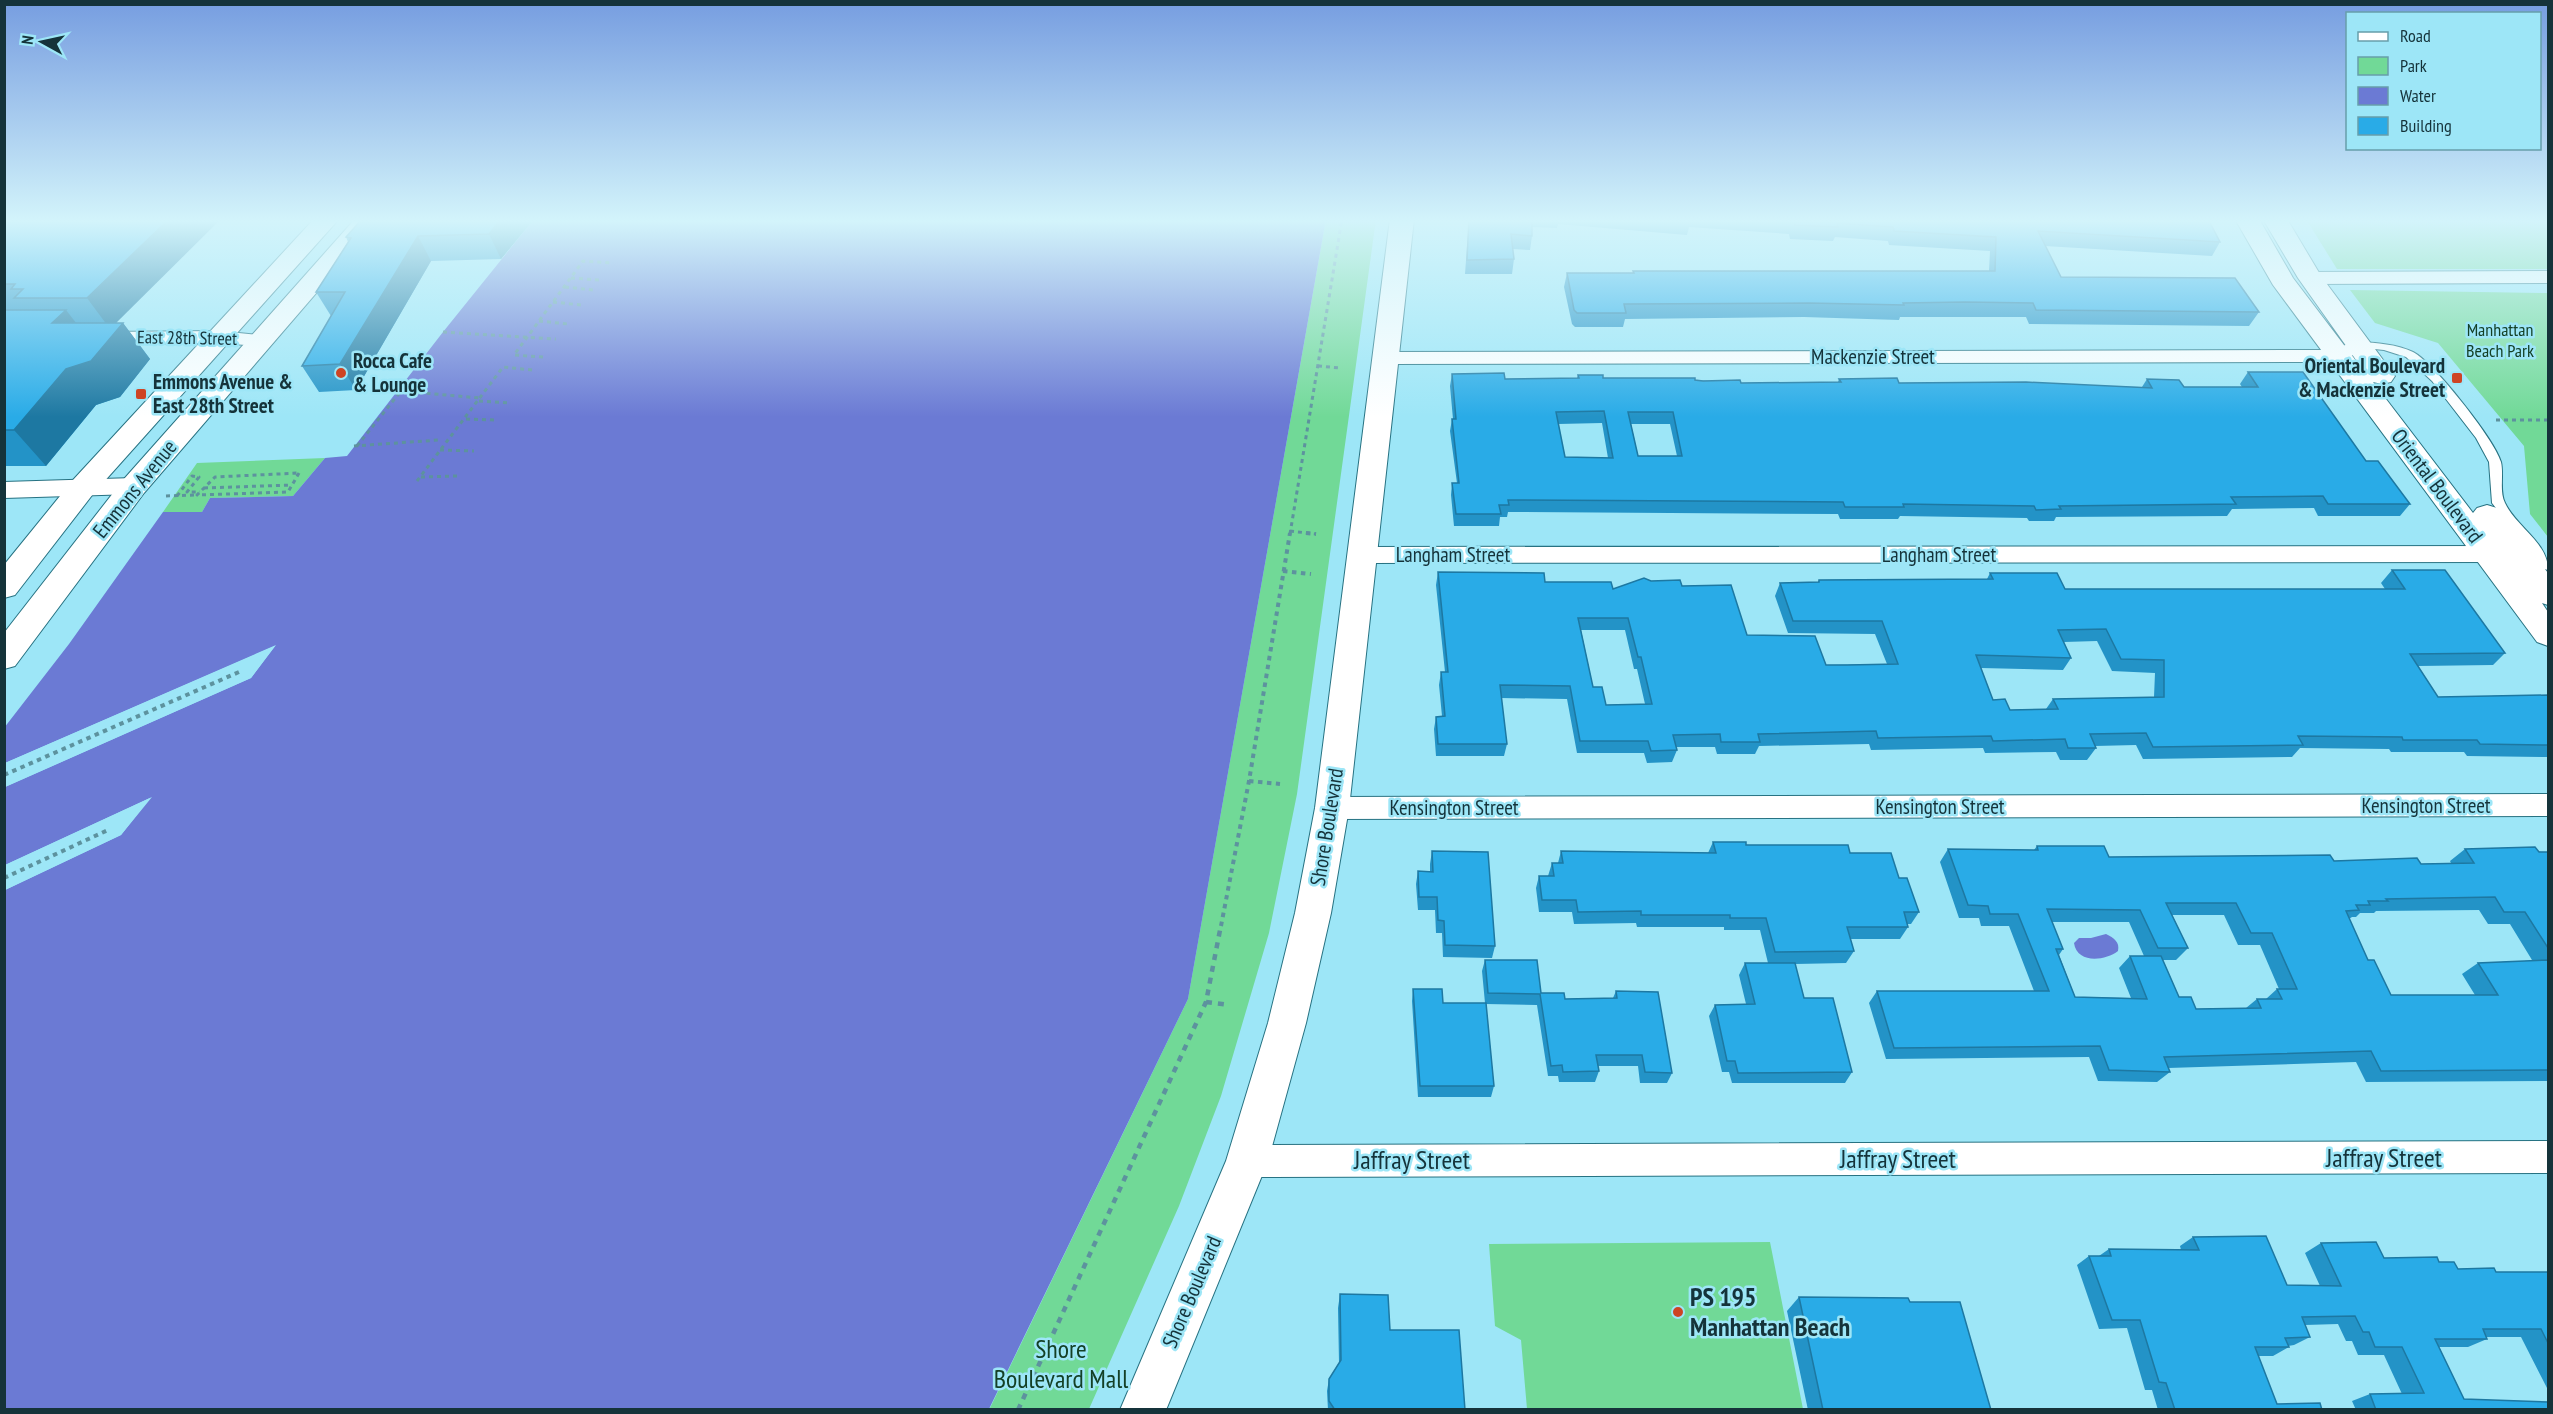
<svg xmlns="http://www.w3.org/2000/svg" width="2553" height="1414" font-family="'PT Sans Narrow',sans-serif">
<rect width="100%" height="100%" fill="#9de6f7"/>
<!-- green -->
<g fill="#71d997">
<path d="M1326,219H1376L1297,794L1269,933L1221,1096L1179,1206L1089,1409L989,1410L1188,999Z"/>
<path d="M2306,219H2548V269H2337Z"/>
<path d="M2350,290L2548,293V537L2530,514L2524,446L2438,343L2375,323Z"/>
<path d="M325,458L293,496L210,498L202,512H163L197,463Z"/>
<path d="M1770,1242L1803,1409H1527L1521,1340L1495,1326L1489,1244Z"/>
</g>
<!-- water -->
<g fill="#6b7ad4">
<path d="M534,219H1326L1188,999L989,1409H5V890L121,835L150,798L5,865V787L251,678L275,646L5,763L4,728L69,644L163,512H202L210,498L293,496L325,458L347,456L443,332Z"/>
<path d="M2106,934C2114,938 2120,942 2118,951C2105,961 2077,964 2074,943L2079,938H2091Z"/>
</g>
<!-- pier -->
<g fill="#9de6f7">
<path d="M276,645L251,678L5,787L4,784L249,675L266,652L5,766V763Z"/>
<path d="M152,797L121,835L5,890L4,887L119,833L141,805L5,868V865Z"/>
</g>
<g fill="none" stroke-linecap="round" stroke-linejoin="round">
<!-- lane casing -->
<g stroke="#277282" stroke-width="2">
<path id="lane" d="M2359,342C2377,343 2396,344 2413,352C2434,363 2494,439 2501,462C2504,475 2499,492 2505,503C2516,527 2548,542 2548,570L2544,569L2492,503L2489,462L2476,438L2432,381L2406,357L2384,350L2355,347L2354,345Z"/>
</g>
<!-- street casing -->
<g stroke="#277282" stroke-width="2">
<g id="street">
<path d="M2548,271V283L2310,284L2303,282L2300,278L2303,274L2310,272Z"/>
<path d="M219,331L268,336L271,340L268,344L261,346L219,343L101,344L94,342L91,338L94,334L101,332Z"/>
<path d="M2359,339L2366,341L2369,345L2366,349L2338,362L1384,364L1377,363L1374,358L1377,353L1384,352L2334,350Z"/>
<path d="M134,478L142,481L145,486L142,491L134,494L4,498V482Z"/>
<path d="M2507,546L2515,548L2519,554L2515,560L2507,562L1361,563L1353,561L1349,555L1353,549L1361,547Z"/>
<path d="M2548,794V816L1332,819L1322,816L1319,808L1322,800L1332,797Z"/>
<path d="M2548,1141V1173L1247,1177L1236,1172L1231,1161L1236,1150L1247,1145Z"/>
</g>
</g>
<!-- secondary casing -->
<g stroke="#277282" stroke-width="2">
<g id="secondary">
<path d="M314,219H339L93,494L15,595L4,598V565L73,480Z"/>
<path d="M355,219H380L144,493L15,666L4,669V633L124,479Z"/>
<path d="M1390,219H1414L1349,808L1331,913L1306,1023L1268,1161L1166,1410H1120L1226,1161L1268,1023L1295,913L1315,808Z"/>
<path d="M2235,219H2259L2293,278L2366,374L2298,278L2263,219H2287L2321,276L2395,376L2391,382L2382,384L2373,382L2473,513L2477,508L2487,505L2497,508L2548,573V605L2542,603L2548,612V646L2537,642L2273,285Z"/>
</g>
</g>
<!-- path-far2 -->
<g stroke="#5d929e" stroke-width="3" stroke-dasharray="4 4" stroke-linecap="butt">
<path d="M571,278L599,280"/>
<path d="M565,287L593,290"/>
<path d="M553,302L581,305"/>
<path d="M539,321L568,324"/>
<path d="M443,332L556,339"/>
<path d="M543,357L514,355L583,261L612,263"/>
<path d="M1318,366L1341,368"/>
<path d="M479,401L511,403"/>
<path d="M466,419L495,420"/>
<path d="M2496,420H2548"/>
<path d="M354,446L439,440"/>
<path d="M357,446L401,391L480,398"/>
<path d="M440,450L474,451"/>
<path d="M299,473L288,492L197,495L215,477Z"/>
<path d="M421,477L457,476"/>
<path d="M417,481L503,367L532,370"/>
<path d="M204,488L292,485"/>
<path d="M166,496L197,495"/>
<path d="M177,496L192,476L199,477L187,492H200"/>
<path d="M1290,531L1316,534"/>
<path d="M1290,534L1342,219"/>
</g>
<!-- path-far1 -->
<g stroke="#5d929e" stroke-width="4" stroke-dasharray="4.5 4.5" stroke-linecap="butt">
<path d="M1306,533L1316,534"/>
<path d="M1283,571L1311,574"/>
<path d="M4,775L239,672"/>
<path d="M1249,781L1280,784"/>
<path d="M4,878L108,830"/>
<path d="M1221,926L1249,781L1290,533"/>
</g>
<!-- path -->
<g stroke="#5d929e" stroke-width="4.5" stroke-dasharray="6 6" stroke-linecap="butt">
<path d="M1206,1002L1229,1005"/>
<path d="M1018,1410L1206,1002L1221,925"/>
</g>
<!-- lane -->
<use href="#lane" fill="#fff" fill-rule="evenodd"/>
<!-- street -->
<use href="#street" fill="#fff" fill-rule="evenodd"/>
<!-- secondary -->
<use href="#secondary" fill="#fff" fill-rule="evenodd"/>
</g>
<!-- wall -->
<g fill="#2393c7" fill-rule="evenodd">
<path d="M4,219L117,323H123L150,359L120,397L96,405L46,466H4Z"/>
<path d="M362,219H534L501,259L431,261L356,390L319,392L302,366L331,316L316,292L348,242L346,237Z"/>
<path d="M1469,219H2208L2220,242L2212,256L2045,246L2061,277L2259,312L2249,326L2029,324L2026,317H1900L1899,320L1804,317L1625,319L1623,327H1575L1572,324L1564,287L1567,273H1633V271H1989L1990,251L1889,245L1888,241L1835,237L1833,241L1790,239L1789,234L1689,227L1687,235L1558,224L1557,228L1532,227V236L1530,250L1513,249L1514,259L1512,274H1465Z"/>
<path d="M2248,372L2366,461L2410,504L2400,516H2318L2314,508L2232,509L2227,516L2056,517L2054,521H2029L2027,518L1900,516L1898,519H1840L1838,514L1508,512L1507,517H1500L1499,526H1454L1451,495L1452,483H1457L1450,431L1452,419H1453L1450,386L1452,374L1505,379L1577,378L1578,375L1603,378L1695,380L1741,383L1838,382L1839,379L1899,383L2142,387L2147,379L2184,387H2242L2240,384ZM1602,423L1608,458L1565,457L1558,424ZM1631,424H1670L1677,456H1638Z"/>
<path d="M2392,570L2505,653L2493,665L2418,666L2438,697L2548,695V757L2467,756L2464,752H2391L2389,749L2300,748L2292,757L2143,759L2136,745L2095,746L2096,748L2087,760H2060L2056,752L1985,753L1983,748L1871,750L1869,744L1759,746L1755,754H1717L1715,747H1676L1677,750L1672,762L1647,763L1644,753H1577L1567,699L1501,698L1507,744L1504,756H1436L1434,729L1436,717L1442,716L1439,685L1441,672H1445L1436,585L1438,572L1613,589L1651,581L1682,586L1747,635L1826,665L1887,664L1875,634L1788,633L1775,596L1780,583L1818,582L1819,580L1987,579L1990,573L2065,589H2385L2381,583ZM1581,630H1625L1634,669H1637L1645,704L1606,705L1593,687ZM2097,641L2112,671L2155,673L2154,697L2053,699L2046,709L2010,710L1993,700L1981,668L2063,670L2071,658L2064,642Z"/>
<path d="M1713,842L1850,853L1899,878L1919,912L1911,924H1907L1908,927L1900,939H1850L1854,951L1846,963L1795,964L1804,998L1852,1072L1845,1083H1732L1729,1072H1722L1709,1016L1715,1005L1746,1004L1739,975L1745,963H1768L1760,930H1724V927H1637L1636,923L1574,924L1572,912H1539L1536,888L1539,876H1548L1552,863H1558L1561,851L1708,853Z"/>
<path d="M2037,846L2109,857L2421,864L2451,863L2450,861L2465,849L2548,852V960H2532L2510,924H2488L2479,910L2376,911L2374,913H2360L2356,917H2352L2349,919L2368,960L2391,995H2475L2462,974L2478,963L2548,960V1081L2366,1082L2356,1062L2168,1068L2170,1072L2157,1082L2098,1081L2089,1057L1886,1059L1869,1003L1877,991H2034L2009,926H1981L1979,918H1959L1940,862L1948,849L2034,850ZM2172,915H2224L2238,945H2260L2279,989H2277L2266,999H2257L2246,1008L2196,1009L2179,997L2163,960H2176L2188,948ZM2052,922H2129L2144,956H2130L2119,968L2131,998L2075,997L2059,955L2063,949Z"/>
<path d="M1432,851L1495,946L1492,958L1443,957L1442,933H1436L1435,910H1418L1416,884L1418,871L1430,872V864Z"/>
<path d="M1485,960L1541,993L1565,999L1613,998L1616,991L1672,1073L1667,1083H1640L1638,1066H1598L1599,1071L1595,1082H1559L1558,1076H1548L1537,1005L1486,1004L1494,1086L1491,1097H1418L1412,1001L1413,989L1443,1003H1485L1482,971Z"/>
<path d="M2193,1237L2287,1285L2320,1286L2305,1253L2321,1243L2384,1258L2439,1262L2458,1269L2496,1272H2548V1390L2521,1337H2487V1339L2468,1347H2439L2464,1399L2548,1410H2356L2352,1401L2370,1394H2402L2384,1355H2358L2352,1341H2346L2338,1324L2305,1325L2310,1337L2294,1345L2288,1346L2289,1347L2273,1356H2258L2277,1404L2322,1410H2158L2152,1390H2145L2127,1328L2099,1329L2077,1265L2089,1256H2099L2109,1249L2181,1250L2180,1246Z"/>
<path d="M1340,1294L1390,1330L1465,1410H1328L1327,1391L1329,1379L1339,1363L1338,1308Z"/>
<path d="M1799,1297L1910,1302L1991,1410H1808L1787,1311Z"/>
</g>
<!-- shaded-wall -->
<g fill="#1d78a2">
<path d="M169,219H221L110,329L87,298Z"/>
<path d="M501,219H534L501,259L489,234Z"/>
<path d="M418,236L431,261L356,390L340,364Z"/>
<path d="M66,310L94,346L52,323Z"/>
<path d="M123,323L150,359L120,397L96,405L46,466L14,430L66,369Z"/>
</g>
<!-- building -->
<g fill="#29abe7" stroke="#1d78a2" stroke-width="1.5" fill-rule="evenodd">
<path d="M4,219H169L87,298H14L23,289H11L15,284H4Z"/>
<path d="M362,219H501L489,234L418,236L340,364L302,366L345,292H316L351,238L346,237Z"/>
<path d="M1469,219H1532V236L1511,234L1514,259L1467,260Z"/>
<path d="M1673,219H1691V221Z"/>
<path d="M1785,219H2208L2220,242L2038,231L2061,277L2235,278L2259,312L2036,310L2033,303L1965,302L1903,303L1904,305L1809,303L1624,304L1626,313H1577L1574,310L1567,273H1634L1633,271H1995L1996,237L1894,231L1893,227L1837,223L1838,227L1795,225L1794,220Z"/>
<path d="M4,310H66L52,323H123L91,361L66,369L14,430H4Z"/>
<path d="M2248,372H2303L2366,461H2378L2410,504H2328L2323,496L2231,497L2236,504L2059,506L2061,509L2036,510L2034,506L1903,504L1904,507H1845L1843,502L1508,500L1509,505H1499L1501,514H1456L1452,483H1459L1452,419H1456L1452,374L1504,373L1505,379L1579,378L1578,375H1603V378H1695V380L1703,381L1740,380L1741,383L1841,382L1839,379L1897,378L1899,383L2026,382L2152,388L2147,379L2179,380L2184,387H2258ZM1604,411L1613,458L1565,457L1556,412ZM1628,412H1673L1682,456H1638Z"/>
<path d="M2392,570H2445L2505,653L2410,654L2438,697L2548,695V745L2480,744L2477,740H2403L2402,737L2298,736L2303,745L2153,747L2146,733L2090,734L2096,748H2068L2065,739L1993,741L1991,736L1878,738L1876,731L1758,734L1760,742H1721L1720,734L1673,735L1677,750L1651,751L1648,741H1580L1570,686L1500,685L1507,744H1438L1436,717L1445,716L1441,672H1448L1438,572L1544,573L1545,582H1611L1613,589L1644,578L1651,581L1680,580L1682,586L1731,585L1747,635L1815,636L1826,665H1847L1898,664L1882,621H1793L1780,583L1819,582V580L1993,579L1990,573H2057L2065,589H2405ZM1578,618H1628L1638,657H1641L1652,704L1606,705L1602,687H1593ZM2106,629L2121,659L2164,660V697L2053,699L2058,709L2010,710L2005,699L1993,700L1976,655L2071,658L2058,630Z"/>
<path d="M1713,842H1746V845H1848L1850,853H1891L1899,878H1907L1919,912H1904L1908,927H1847L1854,951L1775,952L1766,918H1730V915H1641V911L1578,912L1576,900H1542L1539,876H1554L1552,863H1563L1561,851L1716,853Z"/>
<path d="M2037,846H2104L2109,857L2330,855L2334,861L2417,858L2421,864L2474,863L2465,849L2535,847L2539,852H2548V948L2525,912H2504L2495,897L2386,899L2388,901H2368L2370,905H2356L2359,910L2346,911L2368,960H2374L2391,995H2498L2478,963L2548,960V1070L2381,1071L2371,1051L2164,1057L2170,1072L2109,1070L2100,1046L1894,1048L1877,991H2049L2018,914H1990L1988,906L1968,905L1948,849L2038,850ZM2166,903H2236L2251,933H2272L2297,989H2277L2282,999H2257L2261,1008L2196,1009L2191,997H2179L2161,956H2130L2147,999L2075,997L2056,949H2063L2047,909L2140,910L2158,948H2188Z"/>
<path d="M1432,851L1488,852L1495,946L1445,945L1444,921L1438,920L1437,897H1419L1418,871L1433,872Z"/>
<path d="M1485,960H1537L1541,993H1564L1565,999L1617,998L1616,991L1658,992L1672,1073L1645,1072L1642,1055H1596L1599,1071L1563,1072L1562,1065L1551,1066L1540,994L1488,993Z"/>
<path d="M1745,963H1795L1804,998H1833L1852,1072L1738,1073L1735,1061H1727L1715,1005L1755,1004Z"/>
<path d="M1413,989H1442L1443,1003H1486L1494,1086H1420Z"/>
<path d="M2266,1236L2287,1285L2341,1286L2321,1243L2376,1242L2384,1258L2437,1257L2439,1262H2454L2458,1269L2494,1268L2496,1272H2548V1343L2541,1329H2483L2487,1339H2435L2464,1399L2548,1402V1410H2376L2370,1394L2424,1393L2402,1347H2375L2369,1332H2363L2355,1316L2302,1317L2310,1337L2285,1338L2289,1347H2255L2277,1404L2320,1403L2322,1410H2175L2166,1383L2159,1382L2140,1320H2112L2089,1256H2111L2109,1249L2199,1250L2193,1237Z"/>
<path d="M1340,1294L1388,1295L1390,1330H1459L1465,1410H1335L1329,1401V1379L1341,1360Z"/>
<path d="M1799,1297L1908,1298L1910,1302H1960L1991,1410H1823Z"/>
</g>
<!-- sky -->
<linearGradient id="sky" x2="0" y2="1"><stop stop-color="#769de0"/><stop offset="0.53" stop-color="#d3f4fb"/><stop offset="1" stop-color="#d3f4fb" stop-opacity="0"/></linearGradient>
<rect width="2553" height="417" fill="url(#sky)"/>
<!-- markers -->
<g fill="#ce4424" stroke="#9de6f7" stroke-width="2">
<circle cx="341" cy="373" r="6"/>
<rect x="2451" y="372" width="12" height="12" rx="3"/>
<rect x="135" y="388" width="12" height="12" rx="3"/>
<circle cx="1678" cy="1312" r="6"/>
</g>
<g text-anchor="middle" stroke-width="5" stroke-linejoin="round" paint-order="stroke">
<!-- far-park labels -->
<g font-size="18" fill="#144026" stroke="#9de6f7">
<text x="2500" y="336">Manhattan<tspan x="2500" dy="21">Beach Park</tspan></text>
</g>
<!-- far-street labels -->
<g font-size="18" fill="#15333a" stroke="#9de6f7">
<text transform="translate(187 338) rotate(1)" y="6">East 28th Street</text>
</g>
<!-- street labels -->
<g font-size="21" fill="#15333a" stroke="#9de6f7">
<text x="1873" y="364">Mackenzie Street</text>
<text transform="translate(2437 486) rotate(53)" y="7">Oriental Boulevard</text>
<text transform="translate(135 489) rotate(-51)" y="7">Emmons Avenue</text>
<text x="1453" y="562">Langham Street</text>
<text x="1939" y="562">Langham Street</text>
<text x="2426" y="813">Kensington Street</text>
<text x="1940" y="814">Kensington Street</text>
<text x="1454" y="815">Kensington Street</text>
<text transform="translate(1327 827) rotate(-81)" y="7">Shore Boulevard</text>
<text transform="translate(1192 1292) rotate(-67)" y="7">Shore Boulevard</text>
</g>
<!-- poi labels -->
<g font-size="21" font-weight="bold" fill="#15333a" stroke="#9de6f7" text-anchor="start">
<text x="353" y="368">Rocca Cafe<tspan x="353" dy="24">&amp; Lounge</tspan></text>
<text x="2445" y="373" text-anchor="end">Oriental Boulevard<tspan x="2445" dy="24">&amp; Mackenzie Street</tspan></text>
<text x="153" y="389">Emmons Avenue &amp;<tspan x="153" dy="24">East 28th Street</tspan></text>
</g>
<!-- near-street labels -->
<g font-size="26" fill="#15333a" stroke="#9de6f7">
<text x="2384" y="1167">Jaffray Street</text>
<text x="1898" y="1168">Jaffray Street</text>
<text x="1412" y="1169">Jaffray Street</text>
</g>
<!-- near-poi labels -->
<g font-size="26" font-weight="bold" fill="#15333a" stroke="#9de6f7" text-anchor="start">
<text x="1690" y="1306">PS 195<tspan x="1690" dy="30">Manhattan Beach</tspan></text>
</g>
<!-- near-park labels -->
<g font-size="26" fill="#144026" stroke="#9de6f7">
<text x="1061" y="1358">Shore<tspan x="1061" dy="30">Boulevard Mall</tspan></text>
</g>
</g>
<!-- border -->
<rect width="2553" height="1414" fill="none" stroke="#15333a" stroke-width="12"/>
<!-- legend -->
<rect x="2346" y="12" width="195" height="138" fill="#9de6f7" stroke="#679eab" stroke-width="1.5"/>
<rect x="2358" y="32" width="30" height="9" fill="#ffffff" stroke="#679eab" stroke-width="1.5"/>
<text x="2400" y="42" font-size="18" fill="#15333a">Road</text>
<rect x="2358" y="57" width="30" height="18" fill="#71d997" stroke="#679eab" stroke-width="1.5"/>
<text x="2400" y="72" font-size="18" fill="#15333a">Park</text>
<rect x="2358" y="87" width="30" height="18" fill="#6b7ad4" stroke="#679eab" stroke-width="1.5"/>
<text x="2400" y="102" font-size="18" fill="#15333a">Water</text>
<rect x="2358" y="117" width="30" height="18" fill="#29abe7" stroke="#679eab" stroke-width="1.5"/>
<text x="2400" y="132" font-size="18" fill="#15333a">Building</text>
<!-- north arrow -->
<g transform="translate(42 42) rotate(278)" stroke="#9de6f7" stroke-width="4.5" paint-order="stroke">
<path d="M0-4.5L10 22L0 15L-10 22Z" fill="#15333a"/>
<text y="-9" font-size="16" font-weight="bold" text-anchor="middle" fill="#15333a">N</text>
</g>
</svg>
